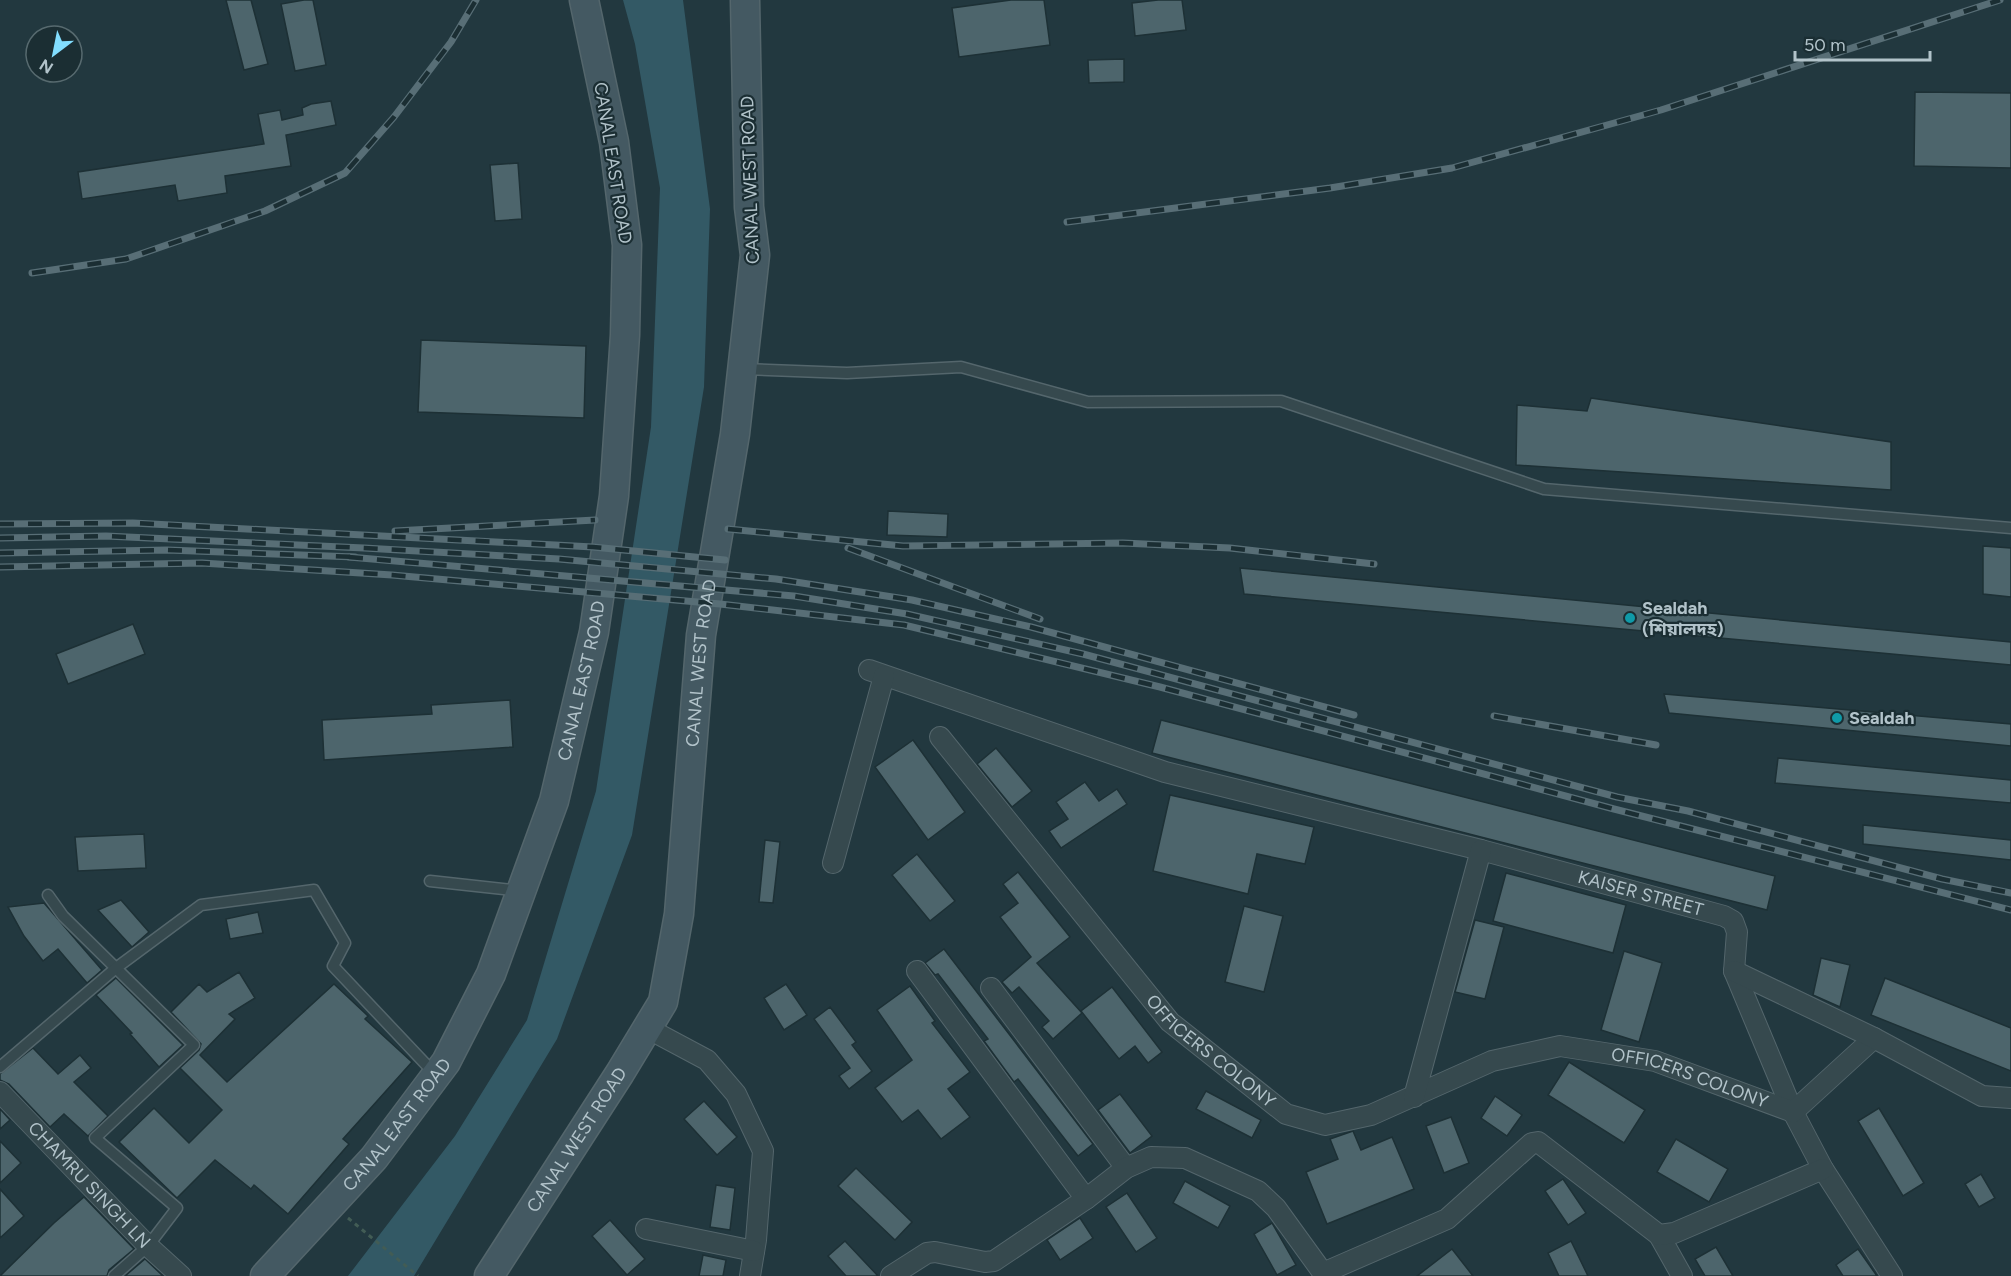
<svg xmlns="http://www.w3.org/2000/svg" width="2011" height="1276" font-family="Figtree,'Noto Sans Bengali',sans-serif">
<rect width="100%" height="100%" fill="#22383f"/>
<!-- water -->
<path fill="#335965" d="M623,0H683L710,209L704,387L632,835L557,1039L414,1276H348L455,1136L527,1020L596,791L651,427L660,188L635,44Z"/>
<!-- building -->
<g fill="#4d656c" stroke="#1d3035" stroke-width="1.5">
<path d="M226,0H251L268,64L244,70Z"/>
<path d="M304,0H313L326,65L295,71L281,4Z"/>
<path d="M1011,0H1044L1050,45L959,57L952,8Z"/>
<path d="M1158,0H1182L1186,30L1135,36L1132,3Z"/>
<path d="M1124,59V82L1089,83L1088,60Z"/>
<path d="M1915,92L2011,93V168L1914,166Z"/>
<path d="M331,101L336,125L286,135L291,166L225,176L227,193L178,201L175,185L82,199L78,172L264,144L258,114L280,110L282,120L303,115L302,108L311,104Z"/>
<path d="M518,163L522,219L495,221L490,165Z"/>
<path d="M421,340L586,346L584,418L418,412Z"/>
<path d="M1591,398L1891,442V490L1516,465L1517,405L1587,411Z"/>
<path d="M888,511L948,514L947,537L887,535Z"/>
<path d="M1983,546L2011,548V597L1983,594Z"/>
<path d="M1240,568L2011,642V665L1244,594Z"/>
<path d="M133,624L145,654L68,684L56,654Z"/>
<path d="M1664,694L2011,724V746L1669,713Z"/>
<path d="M510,700L513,747L324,760L322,720L432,714L431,705Z"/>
<path d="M1161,720L1775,876L1767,910L1152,753Z"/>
<path d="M913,740L965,812L928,840L875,767Z"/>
<path d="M996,748L1032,791L1012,807L977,764Z"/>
<path d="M1778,758L2011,780V803L1775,783Z"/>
<path d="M1085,782L1099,801L1117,789L1127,804L1061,848L1049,831L1068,819L1056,802Z"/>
<path d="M1170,795L1314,827L1305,864L1257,854L1248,894L1153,871Z"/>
<path d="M1863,825L2011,840V860L1863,844Z"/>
<path d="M144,834L146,868L78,871L75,837Z"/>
<path d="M765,840L780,842L773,903L759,902Z"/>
<path d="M917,854L955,901L930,921L892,875Z"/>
<path d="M1018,872L1070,937L1037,963L1082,1013L1053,1039L1042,1027L1049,1021L1019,987L1012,993L1002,982L1031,957L1000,917L1018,903L1003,884Z"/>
<path d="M1506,873L1626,905L1613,953L1493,921Z"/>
<path d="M121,900L149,932L132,947L98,910Z"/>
<path d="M44,903L102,970L87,983L58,949L43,961L24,936L8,907Z"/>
<path d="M1244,906L1283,916L1264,992L1225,982Z"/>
<path d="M258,912L263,933L230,939L226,919Z"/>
<path d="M1475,920L1504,927L1485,999L1455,992Z"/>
<path d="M944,949L1093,1144L1078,1156L1018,1079L1014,1082L984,1041L988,1039L938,974L935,975L925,963Z"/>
<path d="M1624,951L1662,963L1639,1042L1601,1030Z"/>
<path d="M1821,958L1850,965L1840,1007L1813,995Z"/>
<path d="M239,972L255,998L229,1014L235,1019L200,1055L227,1082L334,984L368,1016L365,1019L412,1062L343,1139L349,1144L288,1214L254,1185L251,1189L215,1160L177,1198L119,1142L154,1108L189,1143L222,1110L180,1068L199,1050L201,1044L171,1012L199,984L207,992Z"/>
<path d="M116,978L183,1045L159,1067L130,1034L132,1033L96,995Z"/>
<path d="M1885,978L2011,1028V1071L1871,1015Z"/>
<path d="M786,984L807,1015L784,1030L764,998Z"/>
<path d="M910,986L935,1021L932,1023L970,1072L948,1089L970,1117L941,1139L918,1110L902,1122L875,1088L912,1060L877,1010Z"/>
<path d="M1112,987L1162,1052L1148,1063L1135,1046L1119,1059L1081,1011Z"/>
<path d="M830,1007L856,1042L852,1045L872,1071L849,1089L839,1076L850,1068L814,1019Z"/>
<path d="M33,1048L58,1074L80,1055L91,1068L74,1082L108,1116L88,1136L64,1114L50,1127L9,1084L0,1080V1074Z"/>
<path d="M1569,1062L1645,1110L1624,1143L1548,1095Z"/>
<path d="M1206,1091L1261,1120L1252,1138L1196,1109Z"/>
<path d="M1120,1094L1152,1136L1130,1153L1098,1110Z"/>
<path d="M1495,1096L1522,1115L1507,1136L1481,1118Z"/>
<path d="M704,1101L737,1137L717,1155L684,1119Z"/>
<path d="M1879,1108L1924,1183L1903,1196L1858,1121Z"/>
<path d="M0,1109L10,1120L0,1129Z"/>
<path d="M1451,1117L1469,1163L1444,1173L1426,1126Z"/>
<path d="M1353,1131L1361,1150L1392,1137L1414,1189L1327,1224L1306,1172L1338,1159L1330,1139Z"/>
<path d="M1676,1139L1728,1169L1709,1202L1657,1172Z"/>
<path d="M0,1141L21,1163L0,1183Z"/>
<path d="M856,1168L912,1222L895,1240L838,1186Z"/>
<path d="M1981,1174L1995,1198L1979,1207L1965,1184Z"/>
<path d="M1563,1179L1586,1213L1568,1225L1545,1191Z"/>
<path d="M1185,1181L1230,1206L1218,1228L1173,1203Z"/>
<path d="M716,1185L735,1188L730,1230L710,1227Z"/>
<path d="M0,1189L24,1216L0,1238Z"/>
<path d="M1127,1193L1157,1238L1136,1252L1106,1207Z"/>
<path d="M84,1197L134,1249L109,1270L107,1276H0L54,1223Z"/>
<path d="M1080,1218L1093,1238L1060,1260L1047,1240Z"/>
<path d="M610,1220L645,1259L627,1275L592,1236Z"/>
<path d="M1272,1223L1296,1265L1277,1275L1254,1234Z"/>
<path d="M845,1241L878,1276H846L828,1256Z"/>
<path d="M1571,1241L1588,1276H1559L1548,1253Z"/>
<path d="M1716,1247L1733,1276H1705L1695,1259Z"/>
<path d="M1452,1249L1473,1276H1417Z"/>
<path d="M1858,1249L1877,1276H1843L1836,1265Z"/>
<path d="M703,1255L726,1260L723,1276H699Z"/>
<path d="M145,1259L163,1276H125Z"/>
</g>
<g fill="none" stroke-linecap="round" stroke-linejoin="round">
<!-- lane casing -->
<g stroke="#54666c" stroke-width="13">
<g id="lane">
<path d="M743,369L847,373L961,367L1088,402L1281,401L1544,489L2011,528"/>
<path d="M430,881L521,891"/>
<path d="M48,895L63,916L194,1045L95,1138L177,1208L148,1246L114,1276"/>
<path d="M0,1067L116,968L201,905L314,890L345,943L333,966L435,1074"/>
</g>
</g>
<!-- street casing -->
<g stroke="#54666c" stroke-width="22">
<g id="street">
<path id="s1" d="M869,670L1165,772L1481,850L1724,916L1733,921L1737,932L1734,971L1793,1112L1823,1169L1892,1276"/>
<path id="s2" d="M940,737L1170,1022L1286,1114L1325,1125L1371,1115L1492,1061L1560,1046L1655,1061L1793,1112L1874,1038"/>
<path d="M833,863L884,676"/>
<path d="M917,971L1086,1199"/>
<path d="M1734,971L1874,1038L1982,1096L2011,1098"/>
<path d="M991,988L1126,1168"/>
<path d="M647,1028L707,1060L736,1094L763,1151L756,1240L750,1276"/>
<path id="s3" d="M0,1092L148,1246L181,1276"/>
<path d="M1414,1097L1481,850"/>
<path d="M646,1229L754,1251"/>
<path d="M1659,1235L1682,1276"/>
<path d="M891,1276L927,1253L935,1252L985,1262L994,1261L1086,1199L1126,1168L1151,1157L1185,1158L1258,1191L1276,1208L1323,1273L1447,1219L1532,1143L1538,1142L1659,1235L1674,1233L1823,1169"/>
</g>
</g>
<!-- secondary casing -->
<g stroke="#54666c" stroke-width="31">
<g id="secondary">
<path id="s4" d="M265,1276L374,1158L446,1062L491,974L554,801L594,632L614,496L625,335L627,245L614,142L584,0"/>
<path id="s5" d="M489,1276L620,1073L663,1002L679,914L701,635L735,434L755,255L749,207L745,0"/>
</g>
</g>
<!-- path -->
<path stroke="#425c55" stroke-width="3" stroke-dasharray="4.5 4.5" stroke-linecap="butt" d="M348,1218L418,1276"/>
<!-- lane -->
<use href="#lane" stroke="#36494e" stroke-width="10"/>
<!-- street -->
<use href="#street" stroke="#36494e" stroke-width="20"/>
<!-- secondary -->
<use href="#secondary" stroke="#445962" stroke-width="28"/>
<!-- rail casing -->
<g stroke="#586e76" stroke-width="7">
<g id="rail">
<path d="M1067,222L1330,188L1452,168L1661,110L2000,0"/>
<path d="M32,273L126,259L265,211L345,173L394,117L451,42L476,0"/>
<path d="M0,524L133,523L593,547L725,560"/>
<path d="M728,529L903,546L1123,543L1230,548L1374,564"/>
<path d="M395,531L595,520"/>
<path d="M0,538L106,536L364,548L559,559L776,579L912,600L1031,627L1354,715"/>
<path d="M848,548L1040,619"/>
<path d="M0,553L167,550L355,557"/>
<path d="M349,557L794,596L907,614L1083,654L1617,797L1688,811L1942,879L2011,893"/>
<path d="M0,567L202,563L392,575L720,604L904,625L1160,687L1614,809L2011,910"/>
<path d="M1494,716L1656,745"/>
</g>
</g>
<!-- rail -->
<use href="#rail" stroke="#1b2e33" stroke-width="4.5" stroke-dasharray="14" stroke-linecap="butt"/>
</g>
<!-- markers -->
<g fill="#0f9aa8" stroke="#1b2e33" stroke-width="2">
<circle cx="1630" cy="618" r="6"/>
<circle cx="1837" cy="718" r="6"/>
</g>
<g text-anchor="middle" stroke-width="4.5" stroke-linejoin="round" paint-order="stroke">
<!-- street labels -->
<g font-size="18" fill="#b2c3ca" stroke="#1b2e33">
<text transform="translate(613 163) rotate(81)" y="6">CANAL EAST ROAD</text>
<text transform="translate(750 180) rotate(-92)" y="6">CANAL WEST ROAD</text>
<text dy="6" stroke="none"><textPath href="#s5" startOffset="666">CANAL WEST ROAD</textPath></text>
<text dy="6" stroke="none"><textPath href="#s4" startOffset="687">CANAL EAST ROAD</textPath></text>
<text dy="6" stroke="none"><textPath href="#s1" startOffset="804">KAISER STREET</textPath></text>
<text dy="6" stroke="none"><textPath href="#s2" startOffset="416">OFFICERS COLONY</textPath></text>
<text dy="6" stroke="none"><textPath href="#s2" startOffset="938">OFFICERS COLONY</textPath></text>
<text dy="6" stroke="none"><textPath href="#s4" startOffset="201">CANAL EAST ROAD</textPath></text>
<text dy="6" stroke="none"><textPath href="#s5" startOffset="162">CANAL WEST ROAD</textPath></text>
<text dy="6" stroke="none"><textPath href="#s3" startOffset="129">CHAMRU SINGH LN</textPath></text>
</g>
<!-- poi labels -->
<g font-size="18" font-weight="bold" fill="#b2c3ca" stroke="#1b2e33" text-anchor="start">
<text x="1642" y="614">Sealdah<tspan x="1642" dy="21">(শিয়ালদহ)</tspan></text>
<text x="1849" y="724">Sealdah</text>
</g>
</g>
<!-- north arrow -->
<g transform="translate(54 54) rotate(212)"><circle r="28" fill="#1b2e33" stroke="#576a6f" stroke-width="1.5"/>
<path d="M0-4.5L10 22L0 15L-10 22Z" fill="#82ddfe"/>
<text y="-9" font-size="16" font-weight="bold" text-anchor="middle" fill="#b2c3ca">N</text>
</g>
<!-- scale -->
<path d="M1795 51v9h135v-9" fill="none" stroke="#b2c3ca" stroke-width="3"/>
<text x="1804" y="51" font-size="18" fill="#b2c3ca" stroke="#1b2e33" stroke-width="4.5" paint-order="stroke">50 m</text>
</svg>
